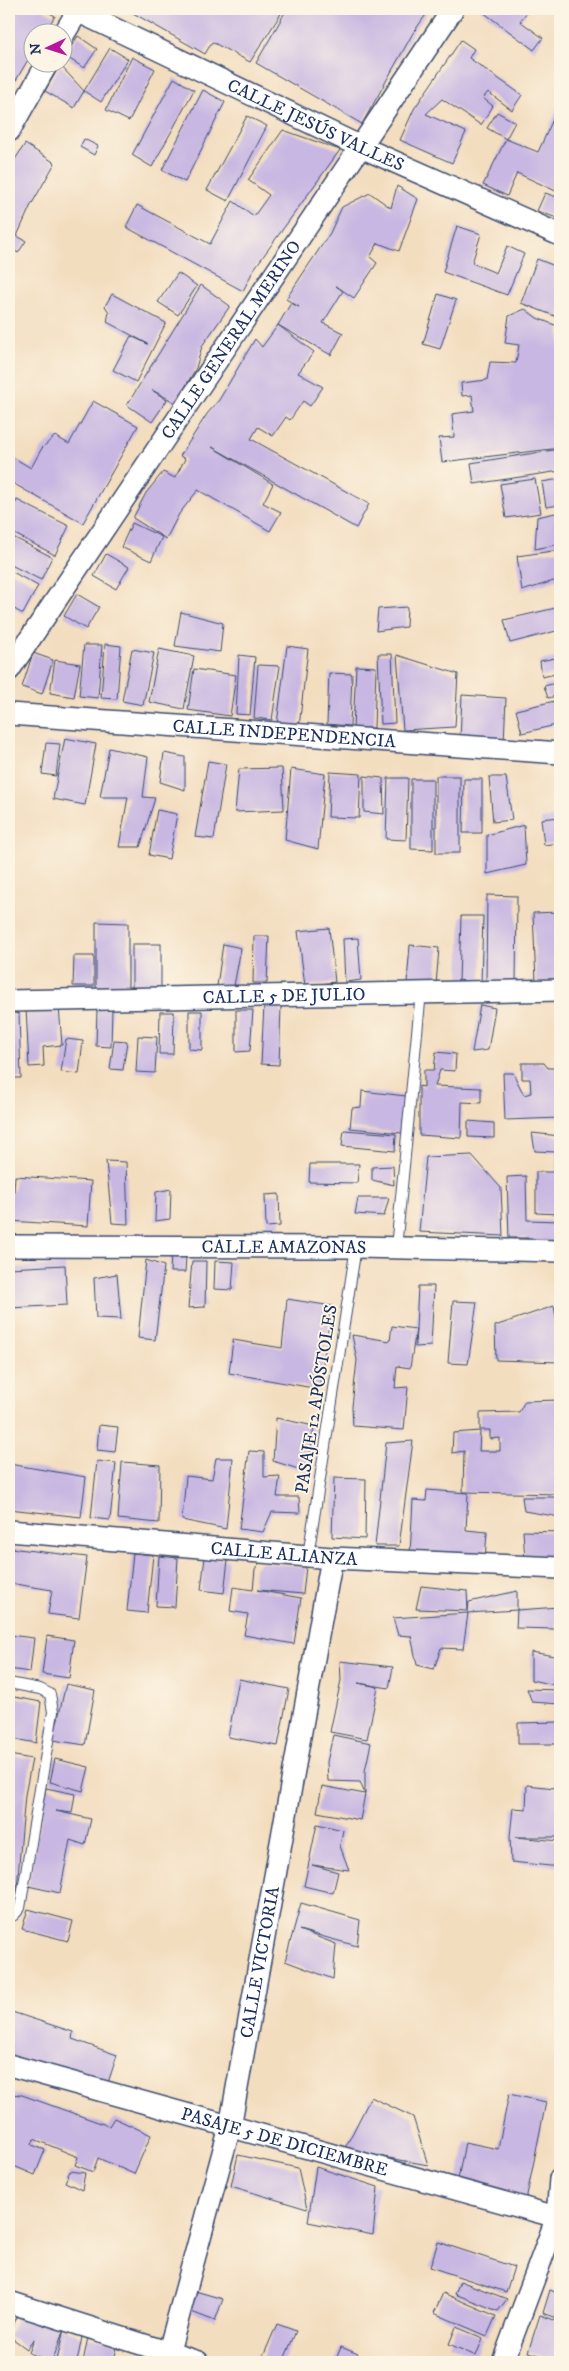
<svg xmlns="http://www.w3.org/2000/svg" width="569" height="2371" font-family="'IM FELL DW Pica',serif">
<rect width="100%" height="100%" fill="#fcf5e5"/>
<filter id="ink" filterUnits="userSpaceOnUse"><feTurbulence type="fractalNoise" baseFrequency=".02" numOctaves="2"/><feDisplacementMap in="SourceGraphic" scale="10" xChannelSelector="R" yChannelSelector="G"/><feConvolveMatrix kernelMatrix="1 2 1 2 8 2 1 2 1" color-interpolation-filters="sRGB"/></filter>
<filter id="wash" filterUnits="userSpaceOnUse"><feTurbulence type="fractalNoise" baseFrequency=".0096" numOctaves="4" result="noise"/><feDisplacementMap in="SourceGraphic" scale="20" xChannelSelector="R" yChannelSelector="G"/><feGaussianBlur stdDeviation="1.12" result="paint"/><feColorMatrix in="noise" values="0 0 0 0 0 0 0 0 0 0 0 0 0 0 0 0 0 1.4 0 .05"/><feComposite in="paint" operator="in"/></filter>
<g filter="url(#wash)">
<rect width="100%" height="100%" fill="#f3ddbf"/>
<g id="blocks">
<!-- building -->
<g fill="#c8b7e2">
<path d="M9,9H43L55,16L45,32H32V53L9,92Z"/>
<path d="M126,9H224L228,11L229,9H284L250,62L212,42L205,54Z"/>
<path d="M287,9H430L413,33L362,124L256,63Z"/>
<path d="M479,9H522L527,12L520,21L543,38L534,50Z"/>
<path d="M78,36L97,49L84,68L65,56Z"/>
<path d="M461,40L474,49L469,58L522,95L512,110L488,92L483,98L493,106L481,125L442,99L426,114L466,132L452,163L400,140L414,109Z"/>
<path d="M110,48L128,59L101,102L84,91Z"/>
<path d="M132,57L155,69L129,121L106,110Z"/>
<path d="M60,65L84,91L74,108L45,91Z"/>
<path d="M174,78L194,90L152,167L132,155Z"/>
<path d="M203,90L225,102L185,182L162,170Z"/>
<path d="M560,104V193L517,173L507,196L483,185L506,139L538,152Z"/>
<path d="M497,112L515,122L506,139L487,128Z"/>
<path d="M247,116L267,126L228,201L207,190Z"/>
<path d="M283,130L340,150L254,269L243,291L126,227L137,205L210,244L233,201L254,216L269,195L248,180Z"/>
<path d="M84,139L98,146L94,155L80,147Z"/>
<path d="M25,144L55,163L30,207L17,236L26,241L18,253L9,247V162L12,164Z"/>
<path d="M397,186L418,199L399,251L378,243L370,257L377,263L354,298L336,286L343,291L323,323L343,333L331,355L278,325L291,303L299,307L286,299L330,233L342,207L370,193L391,208Z"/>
<path d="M545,193L560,198V219L537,211Z"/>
<path d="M457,226L481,234L472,263L496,273L507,246L524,254L507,295L443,272Z"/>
<path d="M537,259L560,268V318L521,303Z"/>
<path d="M178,273L197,286L178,315L158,302Z"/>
<path d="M201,285L230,306L202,346L196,368L176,403L152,390L167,400L152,422L127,405Z"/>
<path d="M112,294L166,323L136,382L113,370L131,336L148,344L107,322L109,312L105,306Z"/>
<path d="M438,294L456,300L440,349L423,344Z"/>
<path d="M525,309L537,318L560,327V448L442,462L439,438L454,437L452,414L474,411L472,395L462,396L461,383L487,380L490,362L516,363L519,345L505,343L509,316Z"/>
<path d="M278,325L314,352L298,373L323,387L310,406L303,401L290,420L286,417L273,436L258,427L251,439L369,504L356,528L212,447L273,484L263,503L281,512L270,531L198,490L179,514L166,539L133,518L146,493L163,472L175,478L185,459L180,456L207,414L219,400L255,339L262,347Z"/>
<path d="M93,401L138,426L83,523L9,481V455L31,468L42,448L55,436L69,444Z"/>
<path d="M560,449V471L474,484L471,463Z"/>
<path d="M535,479L541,513L506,518L500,484Z"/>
<path d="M560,479V505L546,507L542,482Z"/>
<path d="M17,500L69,526L55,555L9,531V516Z"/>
<path d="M560,512V544L535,549L537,517Z"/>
<path d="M132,523L162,537L151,561L121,547Z"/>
<path d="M9,535L52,557L41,580L9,564Z"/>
<path d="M560,550V579L522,591L517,556Z"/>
<path d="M106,554L129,567L116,589L94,576Z"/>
<path d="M9,570L38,586L23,614L9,606Z"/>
<path d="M77,594L99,607L86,629L64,616Z"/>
<path d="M407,607L406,627L376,631L378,609Z"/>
<path d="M560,607V630L510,643L504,620Z"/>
<path d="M181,612L223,623L220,652L175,646Z"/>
<path d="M105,644L121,646L117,699L101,698Z"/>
<path d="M84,645H102L98,698L79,696Z"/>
<path d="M287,646L308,649L299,727L277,724Z"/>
<path d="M132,649L154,653L143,705L122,701Z"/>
<path d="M159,649L194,656L184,709L149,702Z"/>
<path d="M33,653L53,660L42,694L22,687Z"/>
<path d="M378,654H392L395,723L381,724Z"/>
<path d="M239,655L255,657L250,715L236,714Z"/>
<path d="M397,655L458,674L455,727L403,730Z"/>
<path d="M560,657V673L542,677L540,661Z"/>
<path d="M55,660L80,664L74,697L50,693Z"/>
<path d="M258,665L280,666L272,720L254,718Z"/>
<path d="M356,666L376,667L374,728H353Z"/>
<path d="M194,669L236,675L230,716L188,710Z"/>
<path d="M329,673L352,674L350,726L327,724Z"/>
<path d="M560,682V695L548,698L544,686Z"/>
<path d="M462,695L506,698L504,742L460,740Z"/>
<path d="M559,700L560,724L522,733L516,710Z"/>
<path d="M65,738L96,744L85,805L53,799Z"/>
<path d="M46,743L60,744L56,776L42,774Z"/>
<path d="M109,748L148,757L143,797L155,798L140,847H119L128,797H100Z"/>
<path d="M164,753L185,757V790L160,782Z"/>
<path d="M208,761L226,764L214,839L195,837Z"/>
<path d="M282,768L284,810L235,812L239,769Z"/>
<path d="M291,769L325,774L318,849L285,840Z"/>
<path d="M330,772L361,774L359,818L328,817Z"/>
<path d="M364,776L383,778L384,814L364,812Z"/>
<rect x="436" y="776" width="24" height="77"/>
<path d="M489,777H506L512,820L493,822Z"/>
<path d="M388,778H408L406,840L386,839Z"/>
<path d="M411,779H433V850L411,849Z"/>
<path d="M464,779H482V833H463Z"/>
<path d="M157,810L177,814L169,859L149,855Z"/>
<path d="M560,817V843L544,845L541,819Z"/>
<path d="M524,825L526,865L487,874V835Z"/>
<path d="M487,895L517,896L516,985H486Z"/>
<path d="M560,912V981L536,982L533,913Z"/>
<path d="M461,916H483L481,983L459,982Z"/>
<path d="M96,922L128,923V989H96Z"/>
<path d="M329,928L335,982L305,986L298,931Z"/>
<path d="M254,936H269L267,983H253Z"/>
<path d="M358,938L361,980L345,982L343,939Z"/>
<rect x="132" y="944" width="29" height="44"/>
<path d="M223,944L241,948L234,986H217Z"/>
<path d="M410,945L439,948L436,985L407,982Z"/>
<path d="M74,956H94V986H73Z"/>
<path d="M264,1005L281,1006L279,1065L261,1064Z"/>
<path d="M480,1005L495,1008L488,1050L472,1052Z"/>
<path d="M59,1006L62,1045L43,1047L44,1066L29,1067L26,1008Z"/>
<path d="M97,1008L112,1009L111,1047L96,1046Z"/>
<path d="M236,1010H253L250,1051L236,1052Z"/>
<path d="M189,1011H202V1050L189,1049Z"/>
<path d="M9,1012L19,1014L21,1078H9Z"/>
<path d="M160,1012H174L173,1054H159Z"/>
<path d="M138,1036L157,1037L155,1073L136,1072Z"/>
<path d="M66,1039L83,1041L79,1074L61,1072Z"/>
<path d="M114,1040L127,1041L123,1070L110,1069Z"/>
<path d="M436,1052L456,1054L455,1071L440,1070L435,1086L481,1088V1103L462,1102L461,1138L419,1135V1086L424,1087V1070H434Z"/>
<path d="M522,1063H544L548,1068H560V1118L505,1120L503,1073H513L524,1095L531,1093L530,1079H522Z"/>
<path d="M362,1091L406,1096L402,1133L350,1128L352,1108L361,1107Z"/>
<path d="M468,1121L494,1123V1138L468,1137Z"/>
<path d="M344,1130L396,1134L395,1151L342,1146Z"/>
<path d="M532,1133L560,1136V1214L536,1213V1172H557L556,1152L535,1151Z"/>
<path d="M472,1155L501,1188L503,1236L419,1232L426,1157Z"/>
<path d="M106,1161L126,1162L128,1224L112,1223Z"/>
<path d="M310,1164H359L357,1183L309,1182Z"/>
<path d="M393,1166L394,1185L372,1180V1167Z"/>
<path d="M15,1176L91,1181L88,1226L9,1221V1191H14Z"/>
<path d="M526,1176L527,1220L560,1221V1244L526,1242L528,1238H509L507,1177Z"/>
<path d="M171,1189L170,1219L155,1221L156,1192Z"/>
<path d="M279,1194L280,1226L266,1227L265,1195Z"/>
<path d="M358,1198H389L384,1216L355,1214Z"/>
<path d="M171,1255L186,1256L185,1272H170Z"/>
<path d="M146,1260L164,1266L155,1340L138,1338Z"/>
<path d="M192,1261H206L205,1307L188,1308Z"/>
<path d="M215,1261L234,1262L232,1290L214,1289Z"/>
<path d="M65,1265L67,1305L9,1308V1268Z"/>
<path d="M117,1274L121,1319L96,1318L94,1278Z"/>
<path d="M418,1286H434L431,1346L415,1347L416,1329L410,1368L397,1366L395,1388L408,1387L404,1430L353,1426L352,1407L357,1360L352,1335L390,1341L392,1326L416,1329Z"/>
<path d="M287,1299L332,1306L319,1389L229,1373L233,1340L282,1348Z"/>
<path d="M453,1301L477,1302L468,1364L448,1363Z"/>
<path d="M554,1306L558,1328H560V1362L496,1360L495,1326Z"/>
<path d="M560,1400V1494L463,1492L464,1451L452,1453L453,1433L480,1431L479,1451H500V1438L490,1439V1430H480V1413L519,1412L525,1401Z"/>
<path d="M276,1418L314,1426L308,1472L273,1461Z"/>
<path d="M99,1425L118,1427L115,1452L97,1450Z"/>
<path d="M413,1441L399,1546H375L386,1443Z"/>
<path d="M249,1451L264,1452V1477L280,1476L277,1497H299L300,1513L272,1512L263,1532L239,1529Z"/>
<path d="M216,1458H233L226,1529L182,1520L186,1476L212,1479Z"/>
<path d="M97,1461L116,1463L110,1520L91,1518Z"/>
<path d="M122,1462L160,1465L159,1523L118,1519Z"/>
<path d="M9,1464L86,1477L81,1517L9,1509Z"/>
<path d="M334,1478L366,1479L365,1539L332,1537Z"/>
<path d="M427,1490L468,1493L466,1530L487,1532L485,1560L410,1555L413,1500L426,1501Z"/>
<path d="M522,1497H560V1517L524,1511Z"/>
<path d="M523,1531L560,1532V1561L525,1559Z"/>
<path d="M9,1548L87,1557L79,1618L48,1614L52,1590L9,1583Z"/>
<path d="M133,1553L153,1555L147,1613L127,1611Z"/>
<path d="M159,1556L178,1558L175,1607L156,1606Z"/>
<path d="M205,1557L228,1560L224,1593L201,1590Z"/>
<path d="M260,1562L306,1567L303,1594L257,1590L301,1598L294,1644L244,1635L248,1614L230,1611L233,1587L253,1590L255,1569Z"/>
<path d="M421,1586L467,1591L468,1611L469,1602L517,1591V1610L559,1607L555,1629L516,1628L517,1610L468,1613V1611L416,1609Z"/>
<path d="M468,1613L463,1649L441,1648L434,1669L417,1665L411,1636L398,1635L393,1618Z"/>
<path d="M9,1635L34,1638L30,1672L9,1669Z"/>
<path d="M47,1636L74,1640L69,1678L42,1674Z"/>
<path d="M531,1652L560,1657V1686L531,1680Z"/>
<path d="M340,1661L393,1667L389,1688L358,1683L378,1687L367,1739L330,1732L341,1680Z"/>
<path d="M239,1679L289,1689L278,1746L228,1737Z"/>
<path d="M66,1684L95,1690L85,1745L53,1740Z"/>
<path d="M527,1689L560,1690V1704L532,1702Z"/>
<path d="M9,1696L41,1702L36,1743L9,1738L12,1719H9Z"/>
<path d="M560,1722V1744H518V1723Z"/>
<path d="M333,1735L371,1743L365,1771V1794L360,1782L328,1781L327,1762Z"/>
<path d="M9,1755L32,1759L25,1795L15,1911L9,1910Z"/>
<path d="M55,1759L89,1767L83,1791L50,1782Z"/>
<path d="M554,1766H560V1837H515L560,1841V1867L511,1862L510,1836L513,1808L526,1809L527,1785L555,1788Z"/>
<path d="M322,1786L365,1794L360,1820L317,1812Z"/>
<path d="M46,1788L75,1794L72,1813L56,1811L91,1819L85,1845L70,1840L60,1893L28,1886Z"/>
<path d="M317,1824L343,1830L340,1846L349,1870L312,1865L338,1872L333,1893L304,1886Z"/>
<path d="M301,1903L360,1920L357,1946L299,1930L336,1944L333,1979L285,1961Z"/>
<path d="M28,1909L73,1921L68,1941L22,1929Z"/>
<path d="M9,2011L73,2032L72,2039L117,2055L107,2086L9,2056Z"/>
<path d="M9,2094L22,2095L109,2126L114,2118L151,2135L134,2174L98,2158L93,2172L75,2165L78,2157L34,2139L32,2145L45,2150L35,2175L9,2164Z"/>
<path d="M509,2094L546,2102L526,2200L457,2185L465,2142L498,2149Z"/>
<path d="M371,2097L413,2117L428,2165L344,2150Z"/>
<path d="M238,2155L298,2168L307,2209L231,2186Z"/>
<path d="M316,2167L378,2187L373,2235L308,2222Z"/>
<path d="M70,2171L85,2173L82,2190L65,2182Z"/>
<path d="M438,2242L514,2267L506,2292L430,2267Z"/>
<path d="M460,2281L507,2299L498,2311L455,2294Z"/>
<path d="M550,2290L560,2294V2319L543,2313Z"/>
<path d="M195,2291L223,2299L215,2321L189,2311Z"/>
<path d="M443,2293L496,2316L487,2336L434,2313Z"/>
<path d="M18,2314L64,2329L82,2337L77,2362L57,2360L64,2329L52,2362L29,2353L34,2339L27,2349L9,2336Z"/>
<path d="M540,2315L560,2322V2362L528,2352Z"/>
<path d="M277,2324L296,2331L283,2362H270L262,2359Z"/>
<path d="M456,2327L483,2338L476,2356L449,2344Z"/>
<path d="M88,2337L118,2343L115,2356L111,2362H83Z"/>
<path d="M341,2347L358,2354L355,2362H335Z"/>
</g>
</g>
</g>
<g filter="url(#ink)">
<use href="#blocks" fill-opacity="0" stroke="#3b496d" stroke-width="1"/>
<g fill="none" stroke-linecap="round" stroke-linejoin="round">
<!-- lane casing -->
<g stroke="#3b496d" stroke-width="12">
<g id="lane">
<path d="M396,1248L421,992"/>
<path d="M308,1556L356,1247"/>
<path d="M9,1683L40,1689L50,1694L53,1712L20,1908L14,1915L9,1917"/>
</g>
</g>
<!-- street casing -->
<g stroke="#3b496d" stroke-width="24">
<g id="street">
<path id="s1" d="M73,9L361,147L560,235"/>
<path d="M62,37L79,9"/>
<path d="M9,131L48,62"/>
<path id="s2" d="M9,670L453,9"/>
<path id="s3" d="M9,714L560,753"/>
<path id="s4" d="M9,1001L560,990"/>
<path id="s5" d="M9,1246L356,1247L560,1251"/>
<path id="s6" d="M9,1531L332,1558L560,1568"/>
<path id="s7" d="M9,2065L560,2218"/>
<path d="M9,2302L198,2362"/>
<path id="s8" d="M166,2362L230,2127L332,1558"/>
<path d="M503,2362L557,2217L560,2179"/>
</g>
</g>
<!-- lane -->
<use href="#lane" stroke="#fff" stroke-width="10"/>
<!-- street -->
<use href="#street" stroke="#fff" stroke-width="21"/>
</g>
</g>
<g text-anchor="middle" stroke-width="4" stroke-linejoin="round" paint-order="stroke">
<!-- street labels -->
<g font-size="18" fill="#1b2f5e" stroke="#fcf5e5">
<text dy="6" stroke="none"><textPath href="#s1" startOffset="269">CALLE JESÚS VALLES</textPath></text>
<text dy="6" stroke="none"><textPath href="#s2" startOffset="398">CALLE GENERAL MERINO</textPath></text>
<text dy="6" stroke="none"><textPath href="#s3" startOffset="276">CALLE INDEPENDENCIA</textPath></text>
<text dy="6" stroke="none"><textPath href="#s4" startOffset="275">CALLE 5 DE JULIO</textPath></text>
<text dy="6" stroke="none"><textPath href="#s5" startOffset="275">CALLE AMAZONAS</textPath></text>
<text transform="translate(316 1399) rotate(-81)" y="6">PASAJE 12 APÓSTOLES</text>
<text dy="6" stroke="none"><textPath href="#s6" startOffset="276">CALLE ALIANZA</textPath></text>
<text dy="6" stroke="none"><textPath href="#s8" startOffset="411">CALLE VICTORIA</textPath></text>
<text dy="6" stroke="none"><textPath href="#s7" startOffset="286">PASAJE 5 DE DICIEMBRE</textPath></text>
</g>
</g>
<!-- margin -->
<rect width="569" height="2371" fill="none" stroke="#fcf5e5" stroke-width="30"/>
<!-- north arrow -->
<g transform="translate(48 48) rotate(266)"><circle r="24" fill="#fcf5e5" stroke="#a2a6af"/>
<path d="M0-4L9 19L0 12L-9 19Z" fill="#b5179e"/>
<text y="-8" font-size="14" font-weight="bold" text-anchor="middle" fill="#1b2f5e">N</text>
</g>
</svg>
